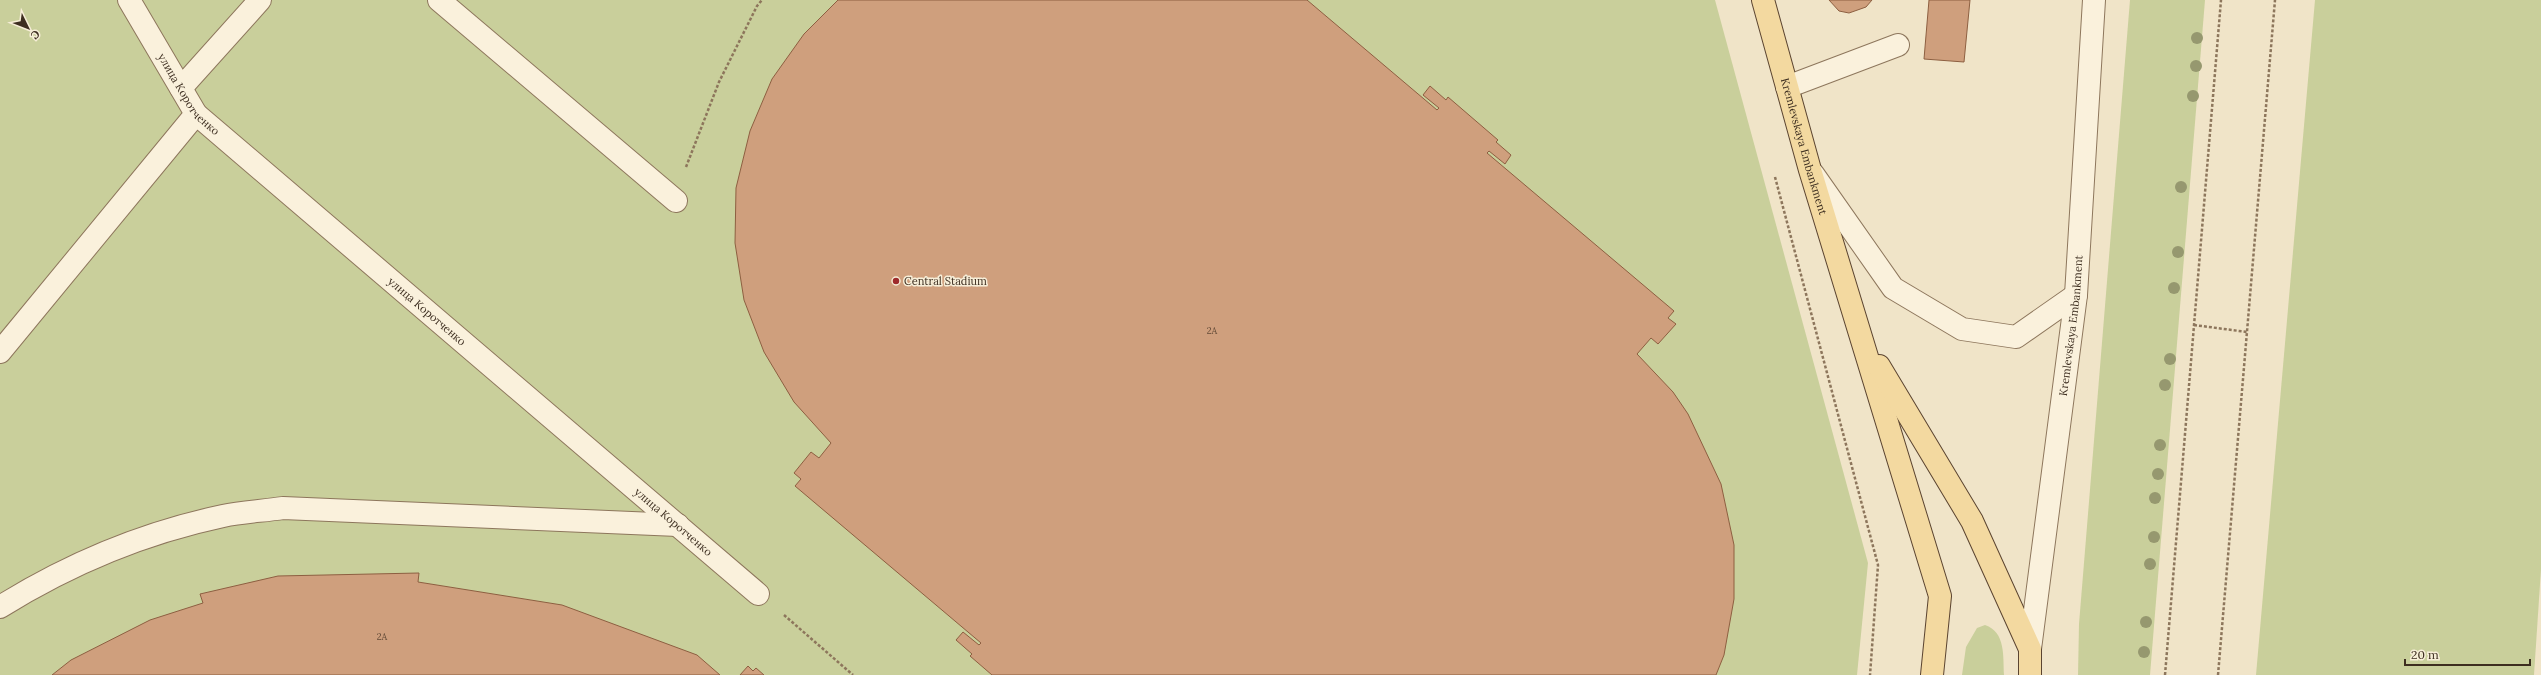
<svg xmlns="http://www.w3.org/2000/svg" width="2541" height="675" font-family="Lora,serif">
<rect width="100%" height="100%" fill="#f0e4c8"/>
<!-- green -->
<g fill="#c9cf9b">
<path d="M0,0H1715L1868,563L1857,675H0Z"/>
<path d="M2130,0H2205L2150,675H2078L2079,624Z"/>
<path d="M2315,0H2541V569L2534,675H2256Z"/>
<path d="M1985,625C2006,632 2003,657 2004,675H1962L1966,647L1977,628Z"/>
</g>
<!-- building -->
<g fill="#cf9f7d" stroke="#8d5f41">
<path d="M838,0H1307L1437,110L1439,108L1423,95L1430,86L1446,100L1448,97L1498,140L1496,142L1511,155L1505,164L1489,151L1487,153L1674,311L1668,318L1676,324L1658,344L1651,338L1637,354L1673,392L1688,414L1721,484L1734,545V599L1724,655L1716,675H992L970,656L972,654L956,640L963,632L979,645L981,643L795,486L801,479L794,473L811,452L819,458L831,443L794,402L764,352L744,300L735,243L736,188L750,131L772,79L804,34Z"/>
<path d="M1829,0H1872L1866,7L1849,13L1839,11Z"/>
<path d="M1929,0H1970L1964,62L1924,59Z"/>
<path d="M419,573L418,582L562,605L697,655L720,675H52L71,660L150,620L203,603L200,594L278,576Z"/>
<path d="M748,666L753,671L756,668L764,675H740Z"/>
</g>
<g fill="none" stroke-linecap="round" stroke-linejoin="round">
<!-- minor casing -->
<g stroke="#8d765c" stroke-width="24">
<g id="minor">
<path id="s1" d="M129,0L196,114L758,594"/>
<path d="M439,0L676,201"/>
<path d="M1787,87L1898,45"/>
<path d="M181,88L260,0"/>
<path d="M1813,174L1893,288L1962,329L2016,337L2076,295"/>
<path d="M0,352L196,114"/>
<path d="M0,607C69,564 143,533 223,516C242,512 263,511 283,508L678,525"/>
<path id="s2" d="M2030,649L2076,295L2094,0"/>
</g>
</g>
<!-- major casing -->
<g stroke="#5b4430" stroke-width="24">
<g id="major">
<path id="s3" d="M1763,0L1810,170L1940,596L1932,675"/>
<path d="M1879,366L1972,521L2030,649V675"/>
</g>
</g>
<!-- path -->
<g stroke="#8d765c" stroke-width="2.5" stroke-dasharray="3 2" stroke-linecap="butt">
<path d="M686,167L719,82L757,6L762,0"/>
<path d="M1775,177L1878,565L1870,675"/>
<path d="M2194,325L2247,332"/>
<path d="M784,615L853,675"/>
<path d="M2165,675L2221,0"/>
<path d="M2218,675L2275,0"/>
</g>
<!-- minor -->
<use href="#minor" stroke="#faf1dc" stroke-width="22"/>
<!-- major -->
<use href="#major" stroke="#f3d9a0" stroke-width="22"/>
</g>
<!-- trees -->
<g fill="#96986f">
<circle cx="2197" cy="38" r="6"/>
<circle cx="2196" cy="66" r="6"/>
<circle cx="2193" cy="96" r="6"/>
<circle cx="2181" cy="187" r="6"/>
<circle cx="2178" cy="252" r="6"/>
<circle cx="2174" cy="288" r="6"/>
<circle cx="2170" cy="359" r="6"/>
<circle cx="2165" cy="385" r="6"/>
<circle cx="2160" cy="445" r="6"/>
<circle cx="2158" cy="474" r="6"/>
<circle cx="2155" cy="498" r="6"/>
<circle cx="2154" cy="537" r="6"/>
<circle cx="2150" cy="564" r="6"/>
<circle cx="2146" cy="622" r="6"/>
<circle cx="2144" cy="652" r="6"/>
</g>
<!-- markers -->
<circle fill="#9e2a2b" stroke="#f7eed8" stroke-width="1.5" cx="896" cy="281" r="4"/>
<g text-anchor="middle" stroke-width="3" stroke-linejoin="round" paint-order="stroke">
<!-- number labels -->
<g font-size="9" fill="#624a37">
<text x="1212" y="334">2А</text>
<text x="382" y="640">2А</text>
</g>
<!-- street labels -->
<g font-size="11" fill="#3d2e20" stroke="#f7eed8">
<text dy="4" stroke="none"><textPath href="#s1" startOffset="112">улица Коротченко</textPath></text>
<text dy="4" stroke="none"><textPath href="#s3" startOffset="152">Kremlevskaya Embankment</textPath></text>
<text dy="4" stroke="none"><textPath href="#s1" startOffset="436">улица Коротченко</textPath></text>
<text dy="4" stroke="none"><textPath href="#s2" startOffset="326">Kremlevskaya Embankment</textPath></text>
<text dy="4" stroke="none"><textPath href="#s1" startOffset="760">улица Коротченко</textPath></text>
</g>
<!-- poi labels -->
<g font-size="11" fill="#3d2e20" stroke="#f7eed8" text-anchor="start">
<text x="904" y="285">Central Stadium</text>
</g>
</g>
<!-- north arrow -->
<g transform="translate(28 28) rotate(133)" stroke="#f7eed8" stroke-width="3" paint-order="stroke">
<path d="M0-3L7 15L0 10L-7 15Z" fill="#3d2e20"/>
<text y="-6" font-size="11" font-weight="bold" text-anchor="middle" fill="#3d2e20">С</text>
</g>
<!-- scale -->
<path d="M2405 659v6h125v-6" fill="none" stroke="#3d2e20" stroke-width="2"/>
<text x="2411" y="659" font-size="12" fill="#3d2e20" stroke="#f7eed8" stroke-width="3" paint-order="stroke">20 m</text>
</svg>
